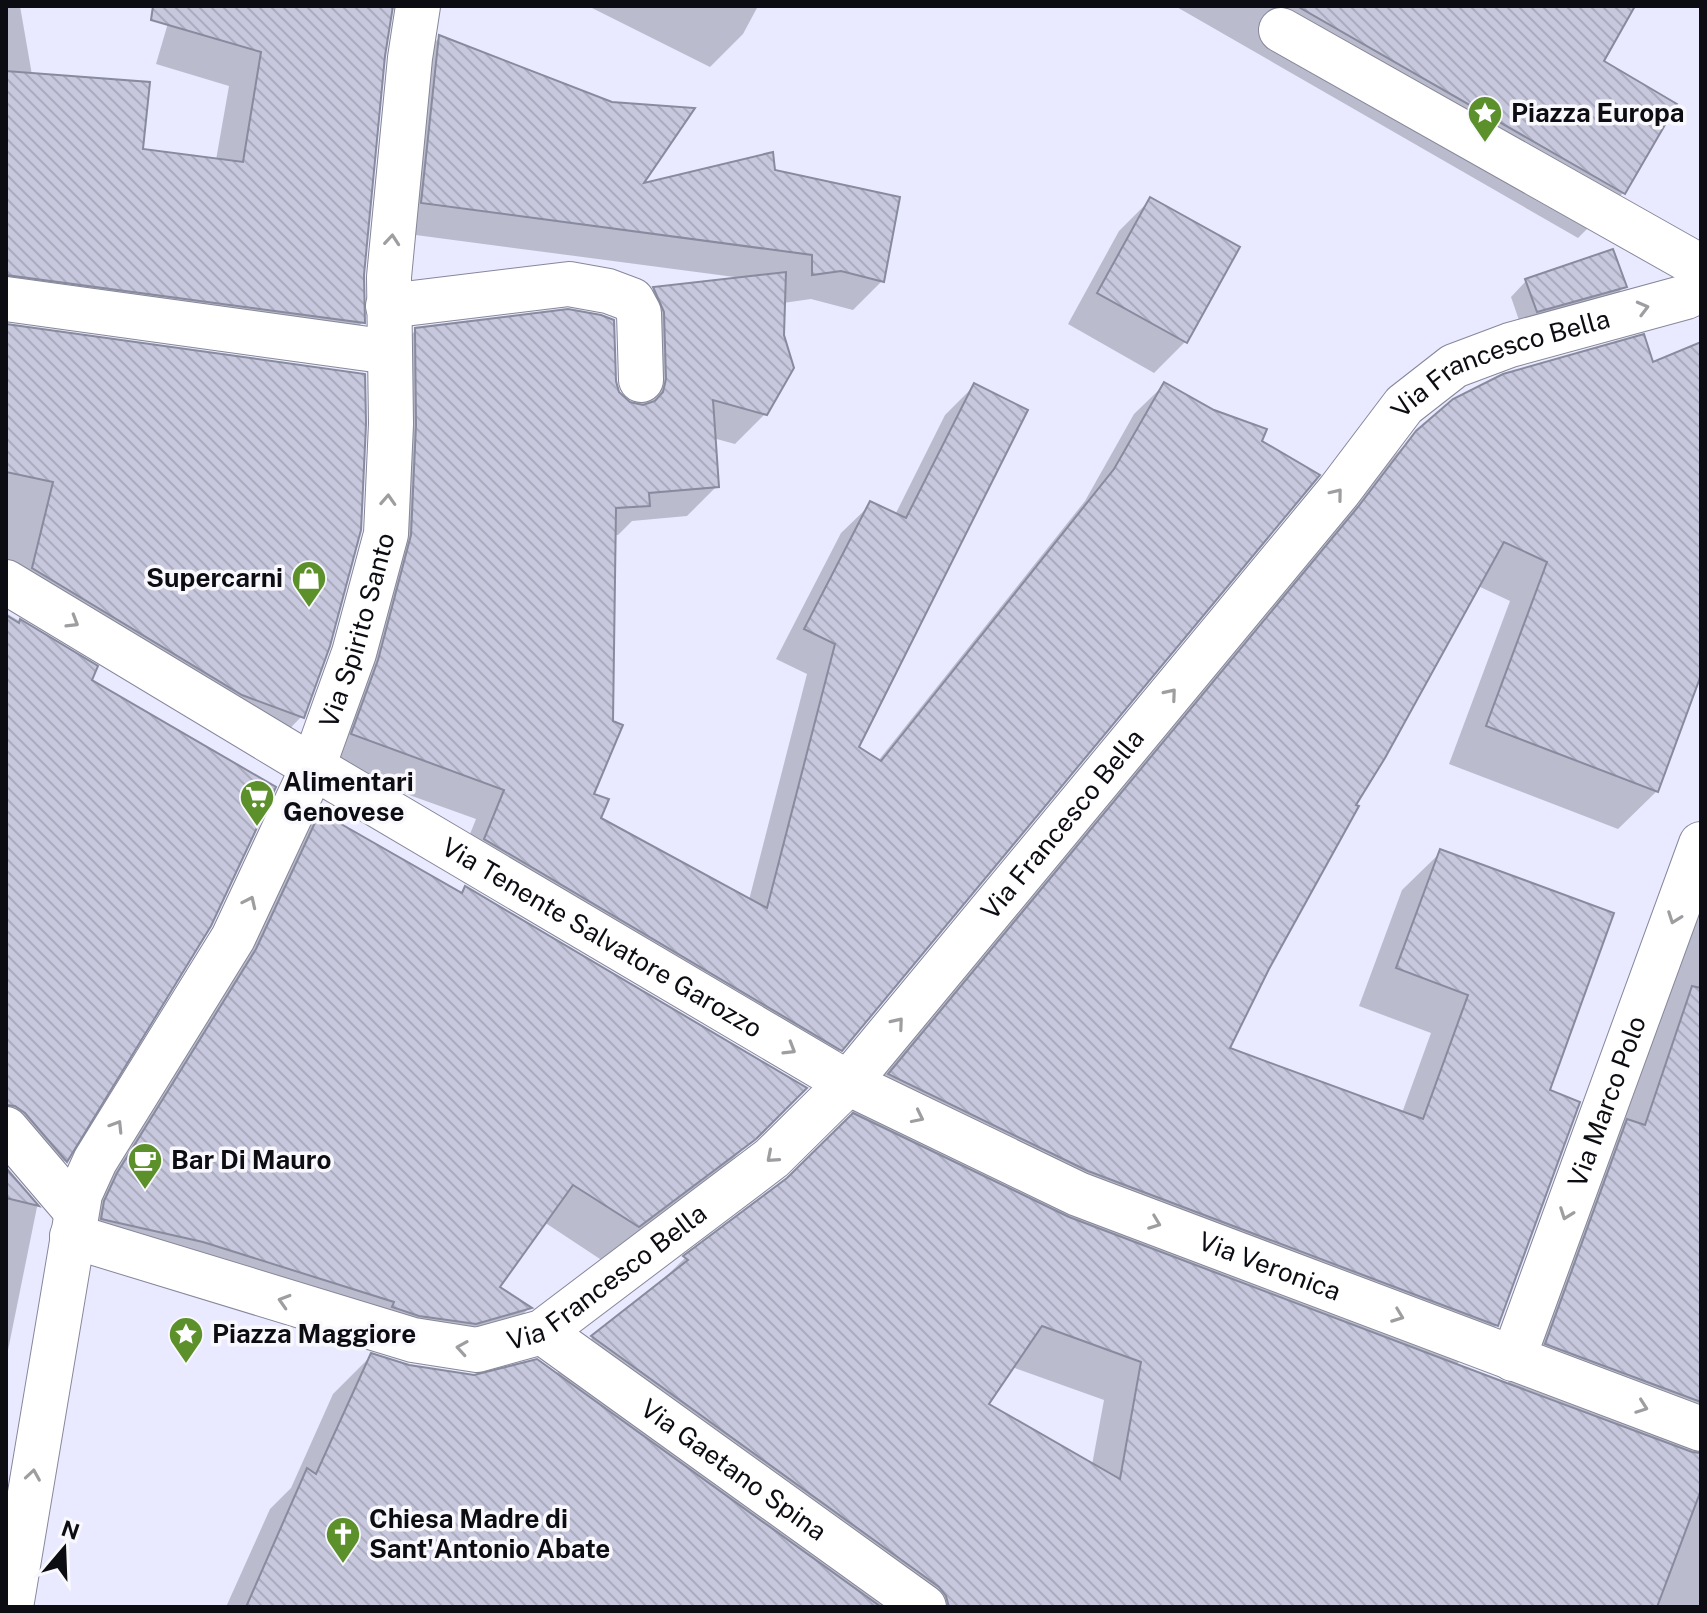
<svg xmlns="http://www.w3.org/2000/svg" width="1707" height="1613" font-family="'Public Sans',sans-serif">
<defs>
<pattern id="building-back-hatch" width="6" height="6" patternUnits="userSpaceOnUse" patternTransform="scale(2)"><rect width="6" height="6" fill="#c7c8dd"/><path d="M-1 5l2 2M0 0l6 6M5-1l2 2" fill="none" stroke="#aaabbd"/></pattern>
</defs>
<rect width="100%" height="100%" fill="#e9eaff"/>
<!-- shadow -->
<g fill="#0003" fill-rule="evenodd">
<path d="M6,6H20L32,75L141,150L216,160L229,86L156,64L173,6H392L383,55L362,275L363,322L329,356L6,311Z"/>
<path d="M588,6H758L743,34L710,67Z"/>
<path d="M1175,6H1633L1601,62L1674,104L1623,193L1578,238Z"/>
<path d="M439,38L639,186L773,171L882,281L853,310L811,299L783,303L765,414L735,444L713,438L717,486L687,516L632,521L618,535H614L591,795L599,819L749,900L807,674L776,659L841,533L871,504L895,515L945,415L974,386L857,748L878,761L1085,501L1134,414L1164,385L841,1049L811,1079L456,869L476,819L323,764L349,691L386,360L416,330L614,381L618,394L629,404L637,406L635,343L625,319L654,289L742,278L393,232L411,66Z"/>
<path d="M1150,200L1185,342L1154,373L1068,324L1119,231Z"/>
<path d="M1526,281L1624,287L1609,302L1521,326L1511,297Z"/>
<path d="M6,326L302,716L269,750L6,606Z"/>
<path d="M1701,344V669L1657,791L1618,829L1449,764L1510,601L1478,586L1353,806L1267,968L1227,1049L1402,1113L1431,1033L1359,1006L1402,890L1441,852L1547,1092L1497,1325L1456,1365L1507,1385L1590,1159L1701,893V1607H226L270,1509L291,1488L333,1394L371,1356L408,1367L474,1377L555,1375L592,1338L651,1291L685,1258L789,1179L854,1115L851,1113L1320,548L1378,472L1417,433L1652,364ZM1012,1367L1104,1400L1092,1465L986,1405Z"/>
<path d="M6,613L95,667L89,681L209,925L65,1161L33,1194L6,1162Z"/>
<path d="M320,814L460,894L465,888L804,1088L719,1173L603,1261L544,1222L497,1288L529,1308L496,1342L68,1253L286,849Z"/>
<path d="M6,1171L37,1207L6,1360Z"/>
</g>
<!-- building -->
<g fill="url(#building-back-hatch)" stroke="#888a9d" stroke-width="2" fill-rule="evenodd">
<path d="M153,6H393L385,56L364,275L365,323L6,275V71L150,82L143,149L243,162L261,52L151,20Z"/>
<path d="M1297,6H1635L1604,61L1677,104L1625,194Z"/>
<path d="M439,35L612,102L695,108L644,183L773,152L775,170L900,197L884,282L841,271L812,275V255L421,203Z"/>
<path d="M1150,197L1240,247L1187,343L1097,293Z"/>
<path d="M1613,249L1627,287L1537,312L1525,279Z"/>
<path d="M786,272L784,335L794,368L767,415L713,400L719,487L649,493L650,506L616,508L613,721L623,725L594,794L609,799L601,818L767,908L835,644L804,629L870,501L906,518L974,383L1028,410L859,747L881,761L1114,469L1164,382L1214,410L1267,429L1262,441L1320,475L842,1051L484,839L504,790L351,734L378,660L411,535L416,425L415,328L568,309L601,315L614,320L616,381L619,392L630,402L643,405L655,401L663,392L666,379L664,312L653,287Z"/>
<path d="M6,324L365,374L366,424L361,530L330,646L304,718L242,695L32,568L53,482L6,472Z"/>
<path d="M1644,334L1653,362L1701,342V675L1658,792L1486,726L1547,562L1504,542L1385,758L1356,805L1359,806L1269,969L1230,1048L1423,1119L1468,995L1396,968L1440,849L1614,913L1550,1090L1580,1102L1498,1326L1088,1171L888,1074L1358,507L1416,431L1453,399L1503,374Z"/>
<path d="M6,615L19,623L20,619L98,666L92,680L276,787L211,926L67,1162L25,1113L15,1106L6,1105Z"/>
<path d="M320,812L462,893L465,886L807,1088L756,1139L639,1227L573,1185L500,1287L532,1308L476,1324L419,1316L392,1307L394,1302L203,1242L101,1219L104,1201L117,1173L256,949Z"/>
<path d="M1692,986L1701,988V1402L1545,1344L1627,1119L1645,1125Z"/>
<path d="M853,1113L1069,1217L1504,1382L1692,1452L1701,1453V1490L1657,1607H949L946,1596L939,1587L591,1336L688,1260L683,1256L787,1178ZM1042,1326L1141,1362L1120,1479L989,1404Z"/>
<path d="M6,1168L39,1206L6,1198Z"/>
<path d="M371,1353L409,1365L474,1375L537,1359L881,1607H246L307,1468L316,1474Z"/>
</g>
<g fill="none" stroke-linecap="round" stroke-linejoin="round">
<!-- minor casing -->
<g stroke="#86879a" stroke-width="46">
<g id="minor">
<path d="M1281,30L1701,267"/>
<path d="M6,299L390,352"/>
<path d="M388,306L569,284L608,291L632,300L639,313L641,380"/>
<path id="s1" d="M6,582L313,767L848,1083L1078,1194L1701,1429"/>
<path d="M6,1129L76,1211"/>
<path id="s2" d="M72,1236L413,1340L477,1350L542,1332L772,1158L848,1083L1339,491L1404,405L1454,366L1510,345L1686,297L1701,290"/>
<path id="s3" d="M542,1332L924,1607"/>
<path id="s4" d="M1513,1359L1701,844"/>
</g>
</g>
<!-- tertiary casing -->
<g stroke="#86879a" stroke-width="46">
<g id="tertiary">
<path id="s5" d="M11,1607L80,1194L95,1161L233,938L313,767L354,653L386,534L391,424L389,277L410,58L418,6"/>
</g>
</g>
<!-- minor -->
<use href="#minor" stroke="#fff" stroke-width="44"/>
<!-- tertiary -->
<use href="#tertiary" stroke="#fff" stroke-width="44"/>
</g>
<!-- one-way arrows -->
<defs><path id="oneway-chevron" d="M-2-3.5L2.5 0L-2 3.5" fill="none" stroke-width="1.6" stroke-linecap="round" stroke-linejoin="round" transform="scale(2)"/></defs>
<g stroke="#9e9ea1">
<use href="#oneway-chevron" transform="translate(392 240) rotate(-85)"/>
<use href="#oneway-chevron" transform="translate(1643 308) rotate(-15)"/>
<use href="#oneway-chevron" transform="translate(1337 494) rotate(-51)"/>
<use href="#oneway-chevron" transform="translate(388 500) rotate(-87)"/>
<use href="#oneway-chevron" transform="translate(73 622) rotate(31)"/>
<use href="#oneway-chevron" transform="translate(1171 694) rotate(-50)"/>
<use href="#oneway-chevron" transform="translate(250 902) rotate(-65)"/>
<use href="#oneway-chevron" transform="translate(1674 918) rotate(110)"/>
<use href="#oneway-chevron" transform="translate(898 1023) rotate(-50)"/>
<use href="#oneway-chevron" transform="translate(790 1049) rotate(31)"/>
<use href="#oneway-chevron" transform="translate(918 1117) rotate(26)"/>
<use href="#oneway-chevron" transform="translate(117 1126) rotate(-58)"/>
<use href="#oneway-chevron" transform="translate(772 1157) rotate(139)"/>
<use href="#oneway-chevron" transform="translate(1566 1214) rotate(110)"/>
<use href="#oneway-chevron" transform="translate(1155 1223) rotate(21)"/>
<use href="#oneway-chevron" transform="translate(284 1301) rotate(-163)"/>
<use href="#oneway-chevron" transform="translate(1398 1316) rotate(21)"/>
<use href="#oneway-chevron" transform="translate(462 1348) rotate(-171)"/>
<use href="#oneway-chevron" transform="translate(1642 1407) rotate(20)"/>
<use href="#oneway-chevron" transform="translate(33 1475) rotate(-81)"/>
</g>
<!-- icons -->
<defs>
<g id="sight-pin" transform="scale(1.8)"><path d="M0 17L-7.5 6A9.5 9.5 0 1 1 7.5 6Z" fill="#5c902a" stroke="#f9f9fd"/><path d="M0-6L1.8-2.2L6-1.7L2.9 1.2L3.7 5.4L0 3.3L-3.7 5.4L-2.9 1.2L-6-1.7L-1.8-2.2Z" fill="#fff"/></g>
<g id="shop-pin" transform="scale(1.8)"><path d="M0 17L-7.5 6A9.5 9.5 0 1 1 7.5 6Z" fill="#5c902a" stroke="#f9f9fd"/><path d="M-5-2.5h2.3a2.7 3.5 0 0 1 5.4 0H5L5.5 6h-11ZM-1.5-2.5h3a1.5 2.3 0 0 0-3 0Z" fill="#fff"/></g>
<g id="supermarket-pin" transform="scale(1.8)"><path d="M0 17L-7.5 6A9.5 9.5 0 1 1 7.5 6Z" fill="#5c902a" stroke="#f9f9fd"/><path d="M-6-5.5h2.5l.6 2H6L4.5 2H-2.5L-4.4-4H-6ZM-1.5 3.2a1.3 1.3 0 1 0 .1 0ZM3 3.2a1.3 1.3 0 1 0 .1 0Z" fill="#fff"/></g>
<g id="cafe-pin" transform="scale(1.8)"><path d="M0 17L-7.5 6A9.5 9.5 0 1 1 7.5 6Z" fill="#5c902a" stroke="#f9f9fd"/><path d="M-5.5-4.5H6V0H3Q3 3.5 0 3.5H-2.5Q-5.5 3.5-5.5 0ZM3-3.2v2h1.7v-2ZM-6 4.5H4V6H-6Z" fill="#fff"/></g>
<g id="church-pin" transform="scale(1.8)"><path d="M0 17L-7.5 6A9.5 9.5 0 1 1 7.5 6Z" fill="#5c902a" stroke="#f9f9fd"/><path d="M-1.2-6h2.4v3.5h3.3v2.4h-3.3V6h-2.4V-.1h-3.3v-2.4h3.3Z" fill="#fff"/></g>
</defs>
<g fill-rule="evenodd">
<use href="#sight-pin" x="1485" y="113"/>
<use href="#shop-pin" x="309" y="578"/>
<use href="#supermarket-pin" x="257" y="797"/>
<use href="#cafe-pin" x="145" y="1160"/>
<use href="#sight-pin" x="186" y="1334"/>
<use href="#church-pin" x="343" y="1534"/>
</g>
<g text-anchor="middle" stroke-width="7" stroke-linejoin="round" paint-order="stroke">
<!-- poi labels -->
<g font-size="26" font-weight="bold" fill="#0c0c13" stroke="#f9f9fd" text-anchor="start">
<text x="1511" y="122">Piazza Europa</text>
<text x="283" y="587" text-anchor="end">Supercarni</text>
<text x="283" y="791">Alimentari<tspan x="283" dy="30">Genovese</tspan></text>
<text x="171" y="1169">Bar Di Mauro</text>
<text x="212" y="1343">Piazza Maggiore</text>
<text x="369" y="1528">Chiesa Madre di<tspan x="369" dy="30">Sant'Antonio Abate</tspan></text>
</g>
<!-- street labels -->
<g font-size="26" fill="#0c0c13" stroke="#f9f9fd">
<text dy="9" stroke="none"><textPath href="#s2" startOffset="1868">Via Francesco Bella</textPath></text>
<text dy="9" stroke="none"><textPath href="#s5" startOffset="1050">Via Spirito Santo</textPath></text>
<text dy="9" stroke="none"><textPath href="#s2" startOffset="1220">Via Francesco Bella</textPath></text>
<text dy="9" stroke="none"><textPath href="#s1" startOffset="694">Via Tenente Salvatore Garozzo</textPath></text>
<text dy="9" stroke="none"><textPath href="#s4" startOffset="274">Via Marco Polo</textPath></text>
<text dy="9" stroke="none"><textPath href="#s1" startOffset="1440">Via Veronica</textPath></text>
<text dy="9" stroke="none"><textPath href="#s2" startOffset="572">Via Francesco Bella</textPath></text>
<text dy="9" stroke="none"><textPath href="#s3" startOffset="236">Via Gaetano Spina</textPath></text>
</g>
</g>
<!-- border -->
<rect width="1707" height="1613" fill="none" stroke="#0c0c13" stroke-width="16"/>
<!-- north arrow -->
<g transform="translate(64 1549) rotate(19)" stroke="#f9f9fd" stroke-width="6" paint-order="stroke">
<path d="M0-6L14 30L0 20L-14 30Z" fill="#0c0c13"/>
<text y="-12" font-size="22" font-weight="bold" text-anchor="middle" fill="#0c0c13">N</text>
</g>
</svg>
